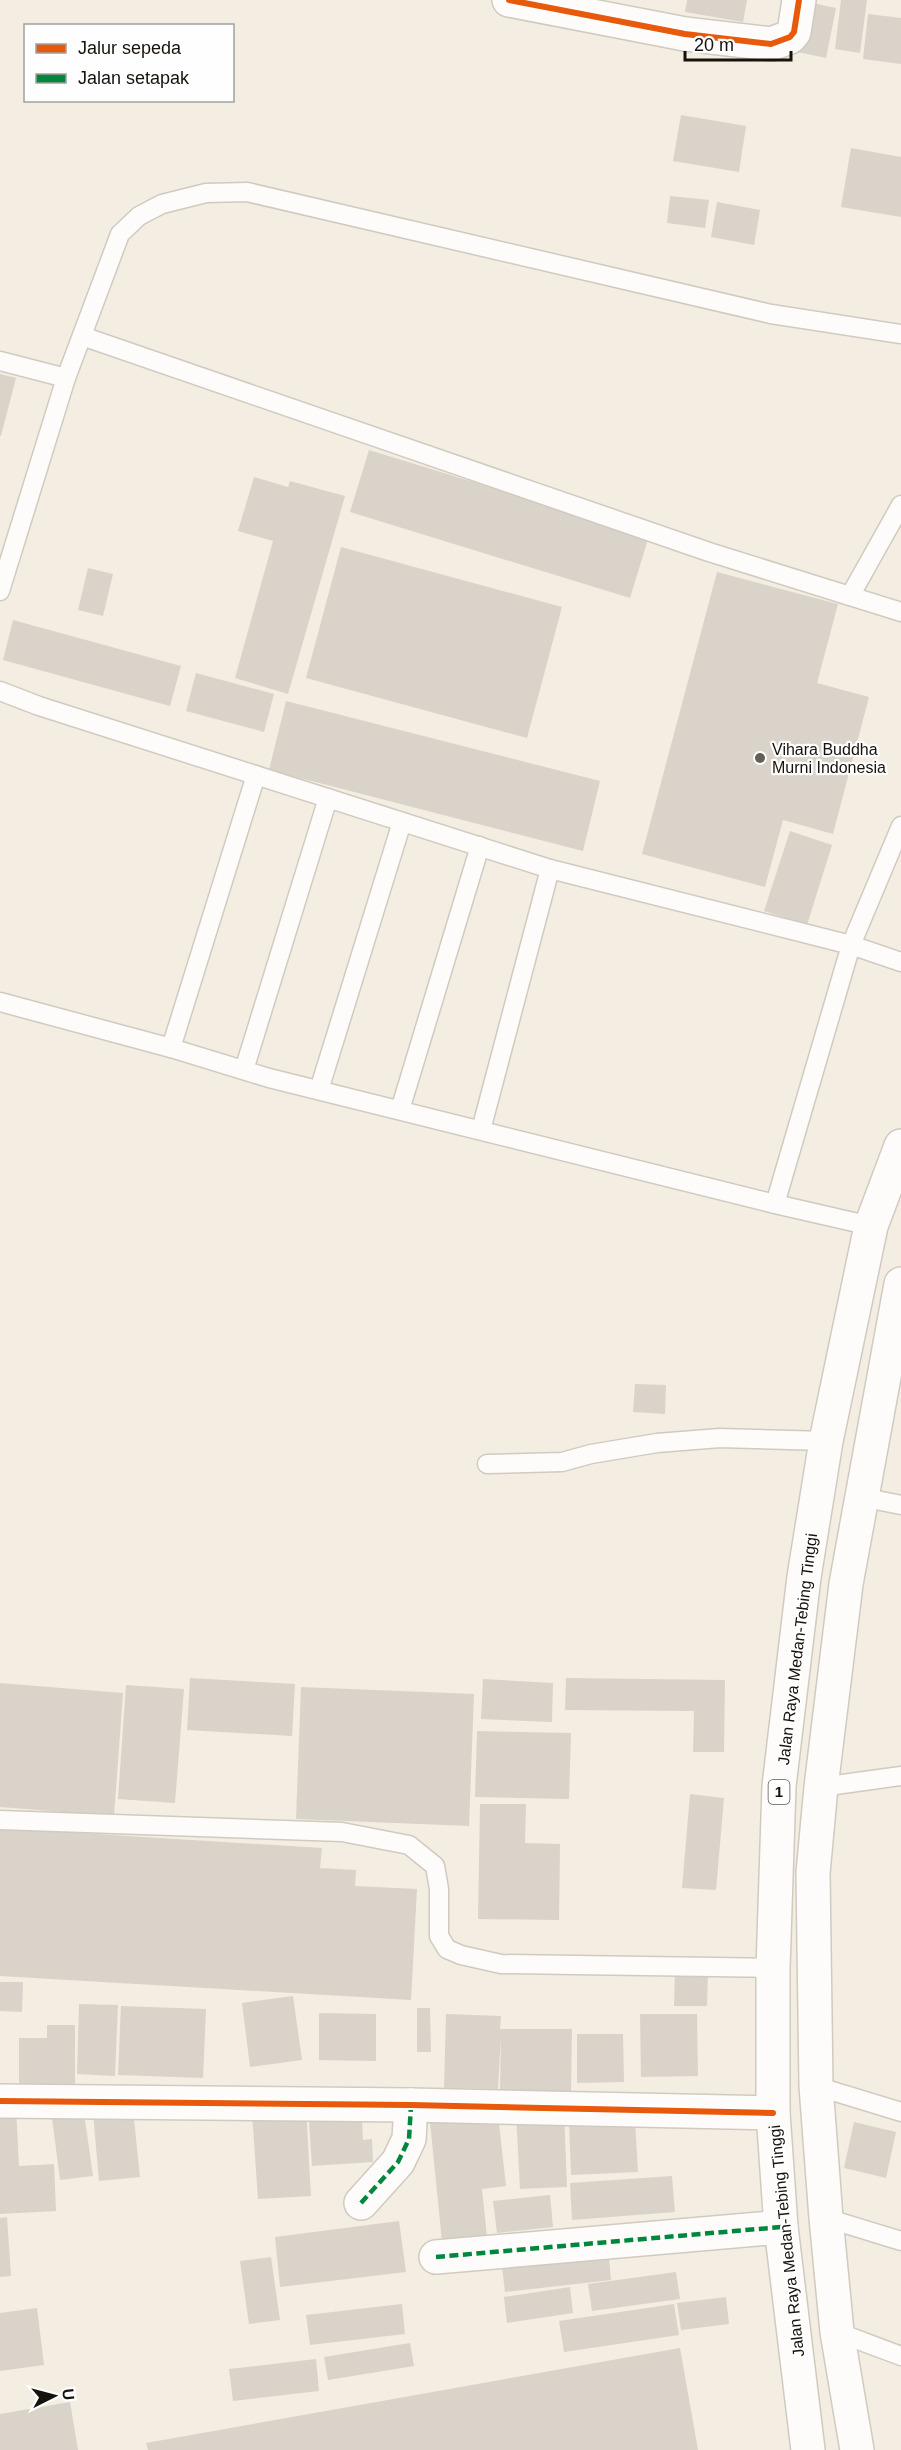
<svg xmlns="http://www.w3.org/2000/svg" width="901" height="2450" font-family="Helvetica,sans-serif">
<rect width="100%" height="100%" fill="#f4ede1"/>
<!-- building -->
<g fill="#d9d3ca">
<path d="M687,0H747L743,22L685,12Z"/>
<path d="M841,0H867L860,53L835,49Z"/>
<path d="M803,1L836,8L826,58L793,51Z"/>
<path d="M868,14L901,18V64L863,59Z"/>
<path d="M681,115L746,126L739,172L673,161Z"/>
<path d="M851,148L901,157V217L841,207Z"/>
<path d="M670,196L709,200L705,228L667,223Z"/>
<path d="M717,202L760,210L754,245L711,237Z"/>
<path d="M0,374L16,378L1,436H0Z"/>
<path d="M369,450L649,536L630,598L350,512Z"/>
<path d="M254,477L288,487L290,481L345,496L288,694L235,678L273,541L238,531Z"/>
<path d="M341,547L562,607L527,738L306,678Z"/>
<path d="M88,568L113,574L103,616L78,610Z"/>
<path d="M717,572L838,604L817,683L869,697L833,834L783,820L765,887L642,854Z"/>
<path d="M13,620L181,666L170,706L3,660Z"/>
<path d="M196,673L274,694L264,732L186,711Z"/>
<path d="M286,701L600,781L583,851L269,770Z"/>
<path d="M790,831L832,845L807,925L764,911Z"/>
<path d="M635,1384L666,1385L665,1414L633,1412Z"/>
<path d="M190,1678L295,1684L292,1736L187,1730Z"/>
<path d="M566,1678L725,1680L724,1752H693L694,1711L565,1710Z"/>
<path d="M483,1679L553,1683L552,1722L481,1719Z"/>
<path d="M0,1683L123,1693L114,1816L0,1807Z"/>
<path d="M126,1685L184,1689L175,1803L118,1799Z"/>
<path d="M301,1687L474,1694L469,1826L296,1819Z"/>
<path d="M477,1731L571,1733L569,1799L475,1797Z"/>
<path d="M690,1794L724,1798L716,1890L682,1888Z"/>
<path d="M480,1804H526L525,1843L560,1844L559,1920L478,1919Z"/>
<path d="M0,1828L322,1848L320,1868L356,1870L355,1886L417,1889L411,2000L0,1976Z"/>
<path d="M675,1971L708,1972L707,2006H674Z"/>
<path d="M0,1982H23L22,2012L0,2011Z"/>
<path d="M293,1996L302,2060L250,2067L242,2003Z"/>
<path d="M79,2004L118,2005L115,2076L77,2074Z"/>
<path d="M121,2006L206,2009L203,2078L118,2075Z"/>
<path d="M417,2008H430L431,2052H417Z"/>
<path d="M319,2013L376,2014V2061L319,2060Z"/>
<path d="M446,2014L501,2016L500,2029H572L571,2091H500L501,2035L498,2089L444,2088Z"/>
<path d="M640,2014H697L698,2076L641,2077Z"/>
<path d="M47,2025H75V2089L19,2090V2038H47Z"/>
<path d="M577,2034H623L624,2082L577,2083Z"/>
<path d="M16,2106L19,2166L54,2164L56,2211L0,2214V2107Z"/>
<path d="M133,2109L140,2177L99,2181L93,2113Z"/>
<path d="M306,2109L311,2196L258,2199L252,2113Z"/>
<path d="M564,2111L567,2187L520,2189L516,2113Z"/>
<path d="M84,2113L93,2176L60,2180L52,2118Z"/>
<path d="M498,2115L506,2186L482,2189L487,2237L442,2241L430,2122Z"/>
<path d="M362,2119L363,2140L372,2139L373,2162L312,2166L309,2121Z"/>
<path d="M635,2119L638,2172L571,2175L569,2123Z"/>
<path d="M854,2122L896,2132L886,2178L844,2168Z"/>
<path d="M672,2176L675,2212L572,2220L570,2183Z"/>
<path d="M550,2195L553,2227L497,2233L493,2201Z"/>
<path d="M7,2217L11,2276L0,2277V2218Z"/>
<path d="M399,2221L406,2272L280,2287L275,2237Z"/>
<path d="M608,2247L611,2280L505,2292L501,2258Z"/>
<path d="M271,2257L280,2320L249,2324L240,2261Z"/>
<path d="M676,2272L680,2299L592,2311L588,2284Z"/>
<path d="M570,2287L573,2313L507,2323L504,2297Z"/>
<path d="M726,2297L729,2324L681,2330L677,2303Z"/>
<path d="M402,2304L405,2334L310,2345L306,2315Z"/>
<path d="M674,2304L679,2335L564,2352L559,2321Z"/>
<path d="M37,2308L44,2365L0,2371V2313Z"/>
<path d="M410,2343L414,2366L328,2380L324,2357Z"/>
<path d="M680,2348L698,2450H148L146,2443Z"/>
<path d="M316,2359L319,2391L233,2401L229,2369Z"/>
<path d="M70,2402L78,2450H0V2414Z"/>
</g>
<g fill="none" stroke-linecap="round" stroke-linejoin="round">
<!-- service casing -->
<g stroke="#d0cac1" stroke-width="21">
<g id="service">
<path d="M82,336L709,552L901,612"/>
<path d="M0,361L66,378"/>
<path d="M0,591L66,378L120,234L139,216L162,204L206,193L247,192L771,314L901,334"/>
<path d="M850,596L901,505"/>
<path d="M0,691L39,706L550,869L851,945L901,826"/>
<path d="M0,1002L171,1048L269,1078L775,1204L871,1226"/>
<path d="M171,1048L256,775"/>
<path d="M244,1070L328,798"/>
<path d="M319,1090L402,822"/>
<path d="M400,1110L480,846"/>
<path d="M481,1130L550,869"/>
<path d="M775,1204L851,945L901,962"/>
<path d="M487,1464L562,1462L591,1454L657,1443L720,1438L826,1441"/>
<path d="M861,1497L901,1505"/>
<path d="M821,1787L901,1776"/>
<path d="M0,1820L342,1832L409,1845L435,1866L439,1889V1936L447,1949L461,1955L501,1964L773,1968"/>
<path d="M816,2086L901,2112"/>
<path d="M826,2218L901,2241"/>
<path d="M837,2332L901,2356"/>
</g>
</g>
<!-- minor casing -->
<g stroke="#d0cac1" stroke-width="36">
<g id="minor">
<path d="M509,0L685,34L771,44L790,37L794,32L799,0"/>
<path d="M0,2101L411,2105L773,2113"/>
<path d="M361,2203L398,2162L409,2139L411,2105"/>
<path d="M436,2257L781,2227"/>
</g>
</g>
<!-- trunk casing -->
<g stroke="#d0cac1" stroke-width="36">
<g id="trunk">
<path d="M808,2450L781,2227L773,2113V1968L779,1786L804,1577L826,1441L871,1226L901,1146"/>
<path d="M857,2450L837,2332L826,2218L816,2086L813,1873L821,1787L846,1584L901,1284"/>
</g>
</g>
<!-- service -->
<use href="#service" stroke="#fdfcfa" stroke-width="18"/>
<!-- minor -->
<use href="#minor" stroke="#fdfcfa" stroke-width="33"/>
<!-- trunk -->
<use href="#trunk" stroke="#fdfcfa" stroke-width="33"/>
<!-- quiet -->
<g stroke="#00873e" stroke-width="4.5" stroke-dasharray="9 4.5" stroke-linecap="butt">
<path d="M361,2203L398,2162L409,2139L411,2105"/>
<path d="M436,2257L781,2227"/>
</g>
<!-- cycleway casing -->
<g stroke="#fefefe" stroke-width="10">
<g id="cycleway">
<path d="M509,0L685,34L771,44L790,37L794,32L799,0"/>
<path d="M0,2101L411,2105L773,2113"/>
</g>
</g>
<!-- cycleway -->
<use href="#cycleway" stroke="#e8590c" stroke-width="6"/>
</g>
<!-- markers -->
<circle fill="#645f56" stroke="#fefefe" stroke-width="2" cx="760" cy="758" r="6"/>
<g text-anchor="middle" stroke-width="4.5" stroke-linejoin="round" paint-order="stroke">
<!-- shield labels -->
<rect fill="#fefefe" stroke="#5c5954" stroke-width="1.5" x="768.5" y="1780" width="21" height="24" rx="4.5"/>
<g font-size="15" font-weight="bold" fill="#17120b">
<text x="779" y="1797">1</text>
</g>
<!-- poi labels -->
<g font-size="16" fill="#17120b" stroke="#fefefe" text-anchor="start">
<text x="772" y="755">Vihara Buddha<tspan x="772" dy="18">Murni Indonesia</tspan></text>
</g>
<!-- street labels -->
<g font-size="16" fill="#17120b" stroke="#fefefe">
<text transform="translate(797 1649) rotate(-83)" y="6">Jalan Raya Medan-Tebing Tinggi</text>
<text transform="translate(786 2241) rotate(-96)" y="6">Jalan Raya Medan-Tebing Tinggi</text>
</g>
</g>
<!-- legend -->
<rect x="24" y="24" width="210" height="78" fill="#fefefe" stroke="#a2a09d" stroke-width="1.5"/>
<rect x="36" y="44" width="30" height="9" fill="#e8590c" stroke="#a2a09d" stroke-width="1.5"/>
<text x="78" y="54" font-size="18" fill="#17120b">Jalur sepeda</text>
<rect x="36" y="74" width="30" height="9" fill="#00873e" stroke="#a2a09d" stroke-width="1.5"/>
<text x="78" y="84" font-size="18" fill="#17120b">Jalan setapak</text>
<!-- north arrow -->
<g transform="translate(54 2396) rotate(84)" stroke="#fefefe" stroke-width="4.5" paint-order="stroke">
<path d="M0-4.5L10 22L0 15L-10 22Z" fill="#17120b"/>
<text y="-9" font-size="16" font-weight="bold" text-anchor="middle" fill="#17120b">U</text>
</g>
<!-- scale -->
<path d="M685 51v9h106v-9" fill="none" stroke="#17120b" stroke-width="3"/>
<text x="694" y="51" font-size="18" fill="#17120b" stroke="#fefefe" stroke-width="4.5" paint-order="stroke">20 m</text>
</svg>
